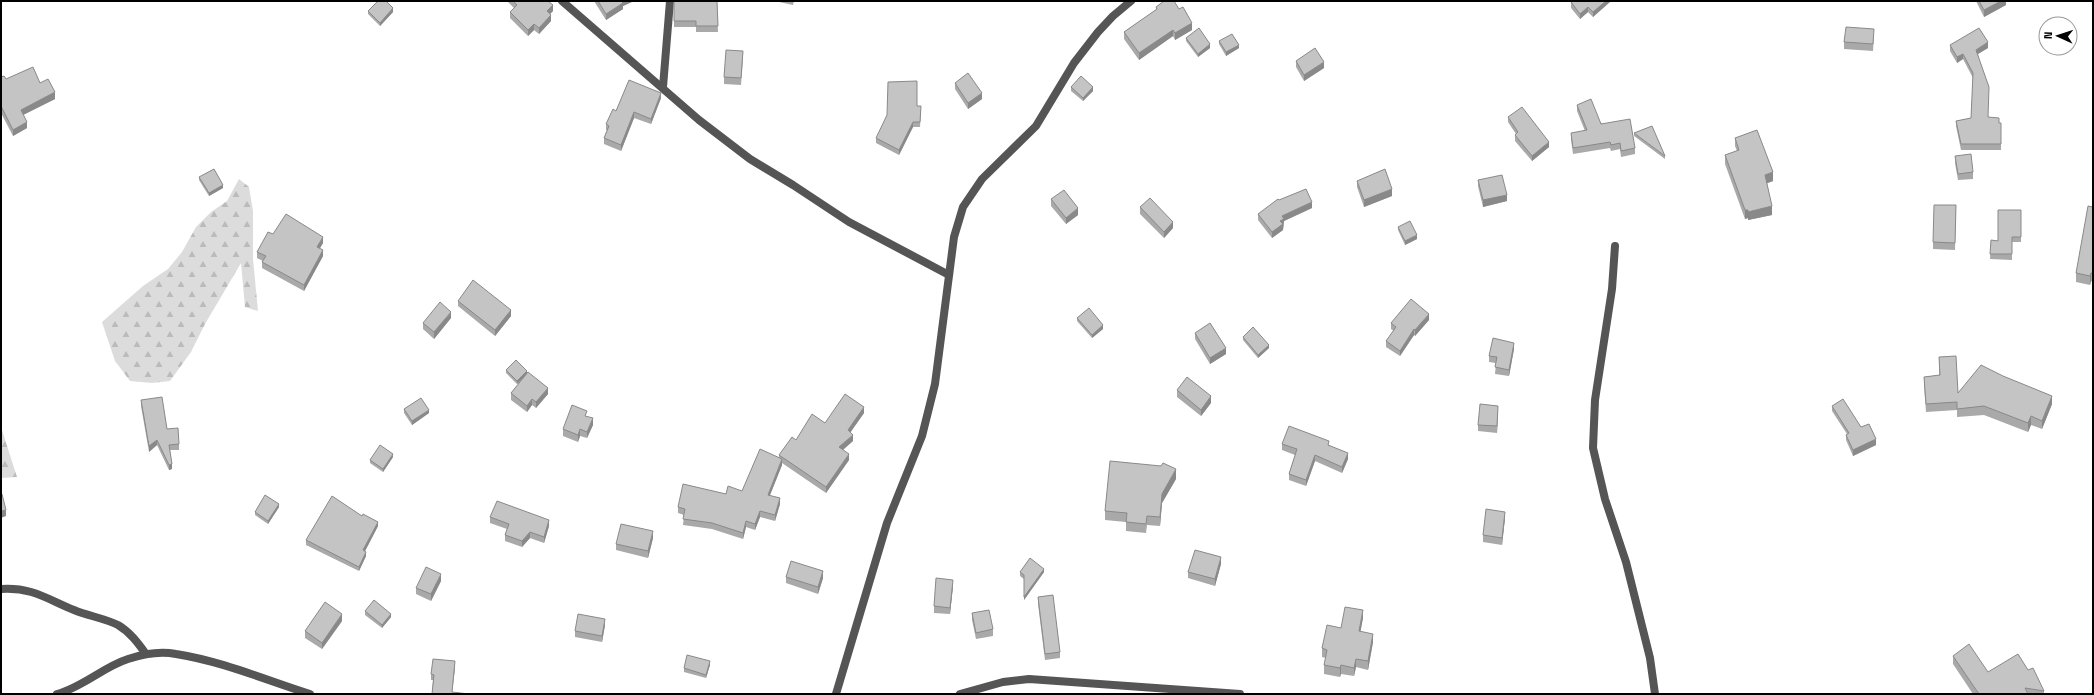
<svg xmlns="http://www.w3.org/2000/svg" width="2094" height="695" font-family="'Space Grotesk',sans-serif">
<defs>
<pattern id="forest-firs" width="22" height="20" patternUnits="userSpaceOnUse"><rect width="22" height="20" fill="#dcdcdc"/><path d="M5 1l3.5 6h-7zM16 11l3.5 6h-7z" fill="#bbb"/></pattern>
</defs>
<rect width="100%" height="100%" fill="#fff"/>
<!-- forest -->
<g fill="url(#forest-firs)">
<path d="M239,179L249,187L253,211V259L258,311L245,307L241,263L205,324L191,352L170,381L152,383L130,381L115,361L102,322L143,286L168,269L182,252L196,227L211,212L227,201Z"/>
<path d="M1,427L17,477L1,478Z"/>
</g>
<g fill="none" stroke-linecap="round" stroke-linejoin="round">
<!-- street -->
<g stroke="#555" stroke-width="8">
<path d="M562,1L699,120L750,159L793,185L849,222L949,275"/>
<path d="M663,87L670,1"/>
<path d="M1615,246L1612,289L1595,400L1593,448L1605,499L1626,562L1650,658L1655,694"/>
<path d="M1,589C32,587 47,599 74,610C88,616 104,618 118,625C130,632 138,643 146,654"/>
<path d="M57,694C83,687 103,667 128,659C143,654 160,651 176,654C221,661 266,680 310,694"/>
<path d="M836,694L887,523L922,436L935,384L954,237L963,207L982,179L1036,126L1074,63L1098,32L1113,16L1131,1"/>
<path d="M960,694L1003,682L1029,679L1240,694"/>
</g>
</g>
<!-- wall -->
<g fill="#a9a9a9">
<path d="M508,1H548L553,11L550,14L551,21L539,34L534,30L528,36L510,18V12L514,8L508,2Z"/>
<path d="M594,1H634L623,6V9L606,20Z"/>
<path d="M674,1H717L718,32H696V27H674Z"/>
<path d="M779,1H794L793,5L779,2Z"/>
<path d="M1611,1L1593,17L1588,12L1580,19L1571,8V2Z"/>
<path d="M1976,1H2006V5L1984,17Z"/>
<path d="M1156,7L1179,9L1192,30L1175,40L1173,36L1139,60L1124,39V32L1156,10Z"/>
<path d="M368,11L393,12L380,26L368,14Z"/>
<path d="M1874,35L1873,51L1844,49V42Z"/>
<path d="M1186,38L1210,48L1198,57L1186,41Z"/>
<path d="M1219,41L1239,48L1226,56L1219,44Z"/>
<path d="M1950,45L1988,48L1978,54L1988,117L1999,123H2001V150H1961L1956,126V121L1971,118L1973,78L1963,59L1957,63L1950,51Z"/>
<path d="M743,58L741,85L724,84V77Z"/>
<path d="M1296,61L1324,68L1304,81L1296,67Z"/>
<path d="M1,77L6,79L40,83L55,99L23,115L27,128L13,136L1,113Z"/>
<path d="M955,83L982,99L968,109L955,89Z"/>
<path d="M1071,87L1093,91L1083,101L1071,91Z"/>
<path d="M661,98L651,124L634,118L621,151L604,144V138L607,130H606V124L616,111Z"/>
<path d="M1577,105L1635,148V154L1621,157L1620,149L1611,151L1610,148L1573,154L1571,139V133L1585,131L1577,111Z"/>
<path d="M917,106L921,111L920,127H913L899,155L876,143V138Z"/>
<path d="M1508,117L1549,147L1532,161L1515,141V135L1516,134L1508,122Z"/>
<path d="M1634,133L1665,156V159L1634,136Z"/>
<path d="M1735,138L1773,181L1767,183L1772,215L1748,220V218L1745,219L1725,164V155L1737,151L1735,146Z"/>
<path d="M1955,156L1973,172V179L1958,180L1955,163Z"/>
<path d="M199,177L223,188L209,196L199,180Z"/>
<path d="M1478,180L1507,201L1483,207L1478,186Z"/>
<path d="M1357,181L1392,196L1364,207L1357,187Z"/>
<path d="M1051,199L1078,215L1066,224L1051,206Z"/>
<path d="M1279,200L1312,208L1284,221L1283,230L1272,238L1258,220V214Z"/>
<path d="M1956,205L1955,250L1933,249V242Z"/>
<path d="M1140,207L1173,228L1164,238L1140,214Z"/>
<path d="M2093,207V282L2091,281L2090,285L2076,282V273Z"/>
<path d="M2021,210V242H2012V260L1990,259L1991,240L1998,241Z"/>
<path d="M1398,227L1417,239L1405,245L1398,230Z"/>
<path d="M273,234L323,243L320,248L323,256L304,291L262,268V262L263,261L257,258V252Z"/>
<path d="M458,301L511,316L495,336L458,306Z"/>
<path d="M451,318L434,339L423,329V323Z"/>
<path d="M1077,318L1103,329L1092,338L1077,321Z"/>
<path d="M1429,320L1415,336L1414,335L1400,356L1386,347V341L1394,331L1391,329V323Z"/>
<path d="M1195,333L1226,354L1210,364L1195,339Z"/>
<path d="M1243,337L1269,348L1258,358L1243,340Z"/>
<path d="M1514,349L1509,376L1495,374L1496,363L1489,362V356Z"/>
<path d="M1939,357L1958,393L2052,404L2042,429L2031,425L2028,432L1984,415L1957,417V410L1926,412L1924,385V377L1939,375Z"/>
<path d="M506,370L527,373L548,394L536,408L532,405L527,412L511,400V393L524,378L517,384L506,373Z"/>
<path d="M1177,390L1211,403L1201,416L1177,397Z"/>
<path d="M141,400L167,429L179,444V450H170L172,469L169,470L157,445L149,452L141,406Z"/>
<path d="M1832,406L1876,445L1853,456L1846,440V435L1847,434L1832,411Z"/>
<path d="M404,409L429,413L412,425L404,413Z"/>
<path d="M1498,412L1497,433L1478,431V425Z"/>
<path d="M864,413L850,432L853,441L843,450L849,460L826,493L782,463V465L770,495L780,504L775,521L760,517L755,530L746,527L743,539L712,529L683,525L684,515L678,513V507L726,494L742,491L779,457V455L796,440L825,423Z"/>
<path d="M587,416L593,425L587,438L580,436L578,442L563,436V429Z"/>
<path d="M1282,444L1329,445L1348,459L1342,473L1315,461L1306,486L1289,480V474L1295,455L1282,450Z"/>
<path d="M393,457L383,472L370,463V460Z"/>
<path d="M1176,479L1162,503L1160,526L1147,525L1146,533L1126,531V522L1105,520V511Z"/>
<path d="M279,507L268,524L255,515V512Z"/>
<path d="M362,516L378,526L365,551L366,556L359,571L306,545V540Z"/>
<path d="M490,517L549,526L544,543L530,538L522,547L505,541V535L507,529L490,523Z"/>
<path d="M1505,518L1502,545L1483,542V535Z"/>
<path d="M653,538L648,558L616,550V544Z"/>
<path d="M1221,564L1215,586L1188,578V572Z"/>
<path d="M1020,572H1044L1024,600V579L1020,576Z"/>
<path d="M786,577L823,578L818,594L786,583Z"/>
<path d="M441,581L431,601L416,594V588Z"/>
<path d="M953,586L950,614L934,613V606Z"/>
<path d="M1038,597L1060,652V658L1045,660L1038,604Z"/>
<path d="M365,611L391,617L382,628L365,615Z"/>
<path d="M972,613L993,629V636L976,639L972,620Z"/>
<path d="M1363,618L1360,631L1373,642L1368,670L1356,667L1354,676L1341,674L1340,677L1324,674V665L1326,658L1322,657V648L1341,628Z"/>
<path d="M342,621L322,649L305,638V631Z"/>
<path d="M605,625L602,642L575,637V631Z"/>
<path d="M1953,656L1988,672L2028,670L2044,691V694H1973L1953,664Z"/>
<path d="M710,665L706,678L684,672V668Z"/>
<path d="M455,667L452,692L432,694L433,680H431V674Z"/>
</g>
<!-- shaded-wall -->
<g fill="#898989">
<path d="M621,1H634L623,6V9L606,20V14Z"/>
<path d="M1606,1H1611L1593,17V12Z"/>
<path d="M2001,1H2006V5L1984,17V10Z"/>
<path d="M553,5V11L547,17V11Z"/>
<path d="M1588,7V12L1580,19V14Z"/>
<path d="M393,8V12L380,26V23Z"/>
<path d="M551,15V21L539,34V28Z"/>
<path d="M1192,23V30L1175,40V33Z"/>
<path d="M534,24V30L528,36V30Z"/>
<path d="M1173,30V36L1139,60V53Z"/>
<path d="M1988,42V48L1976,55V50Z"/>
<path d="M1210,44V48L1198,57V54Z"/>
<path d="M1239,45V48L1226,56V52Z"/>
<path d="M1963,54V59L1957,63V57Z"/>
<path d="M1324,62V68L1304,81V75Z"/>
<path d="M1093,87V91L1083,101V98Z"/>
<path d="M55,92V99L21,116V110Z"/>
<path d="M661,93V98L651,124V119Z"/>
<path d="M982,93V99L968,109V103Z"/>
<path d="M634,112V118L621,151V145Z"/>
<path d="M27,122V128L13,136V130Z"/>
<path d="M913,122V127L899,155V150Z"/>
<path d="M1549,142V147L1532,161V156Z"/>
<path d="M1773,172V181L1765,184V175Z"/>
<path d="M223,185V188L209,196V193Z"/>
<path d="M1392,189V196L1364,207V200Z"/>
<path d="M1507,195V201L1483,207V200Z"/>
<path d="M1312,202V208L1284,221L1283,230L1272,238V232L1280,221L1282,216Z"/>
<path d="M1772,206V215L1748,220V212Z"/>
<path d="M1078,208V215L1066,224V218Z"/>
<path d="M1745,210H1748V218L1745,219Z"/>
<path d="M1173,222V228L1164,238V232Z"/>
<path d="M1417,235V239L1405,245V241Z"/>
<path d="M323,237V243L317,253V247Z"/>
<path d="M323,250V256L304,291V285Z"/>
<path d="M2091,273V281L2090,285V276Z"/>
<path d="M511,310V316L495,336V330Z"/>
<path d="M451,312V318L434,339V332Z"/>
<path d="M1429,314V320L1415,336V330Z"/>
<path d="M1103,325V329L1092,338V335Z"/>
<path d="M1414,329V335L1400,356V351Z"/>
<path d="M1514,343V349L1509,376V370Z"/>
<path d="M1269,345V348L1258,358V355Z"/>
<path d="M1226,348V354L1210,364V358Z"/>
<path d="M527,371V374L517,384V381Z"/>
<path d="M548,388V394L536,408V402Z"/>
<path d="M1211,396V403L1201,416V410Z"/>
<path d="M2052,396V404L2042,429V421Z"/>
<path d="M532,399V405L527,412V406Z"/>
<path d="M1498,406V412L1497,433V426Z"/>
<path d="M864,407V413L848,436V430Z"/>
<path d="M429,410V413L412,425V421Z"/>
<path d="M2031,416V425L2028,432V423Z"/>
<path d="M593,418V425L587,438V432Z"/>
<path d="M580,429V436L578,442V435Z"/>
<path d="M853,435V441L839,453V447Z"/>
<path d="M1876,439V445L1853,456V450Z"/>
<path d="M157,440V445L149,452V446Z"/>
<path d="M1348,453V459L1342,473V467Z"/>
<path d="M393,454V457L383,472V469Z"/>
<path d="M849,454V460L826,493V487Z"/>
<path d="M1315,455V461L1306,486V480Z"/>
<path d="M782,459V465L768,500V495Z"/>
<path d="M172,464V469L169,470V465Z"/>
<path d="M1176,469V479L1162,503L1160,526V517L1162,494Z"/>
<path d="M780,498V504L775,521V515Z"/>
<path d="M279,504V507L268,524V521Z"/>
<path d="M6,510V516L1,518V511Z"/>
<path d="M760,511V517L755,530V524Z"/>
<path d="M1505,512V518L1502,545V538Z"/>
<path d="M549,520V526L544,543V537Z"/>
<path d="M746,521V527L743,539V533Z"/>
<path d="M378,522V526L363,555V550Z"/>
<path d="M653,531V538L648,558V551Z"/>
<path d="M530,532V538L522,547V541Z"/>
<path d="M366,552V556L359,571V567Z"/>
<path d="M1221,557V564L1215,586V579Z"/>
<path d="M1044,569V572L1024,600V597Z"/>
<path d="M823,571V578L818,594V587Z"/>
<path d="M441,574V581L431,601V594Z"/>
<path d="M953,580V586L950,614V608Z"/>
<path d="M1363,610V618L1359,640V631Z"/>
<path d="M342,614V621L322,649V643Z"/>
<path d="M391,614V617L382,628V625Z"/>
<path d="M605,619V625L602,642V636Z"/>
<path d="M1373,634V642L1368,670V661Z"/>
<path d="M1356,659V667L1354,676V668Z"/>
<path d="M455,661V667L452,694Z"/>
<path d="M710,661V665L706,678V675Z"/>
<path d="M1341,665V674L1340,677V668Z"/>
</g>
<!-- building -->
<g fill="#c4c4c4" stroke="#898989">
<path d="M378,1H386L393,8L380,23L368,11Z"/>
<path d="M513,1H548L553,5L547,11L551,15L539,28L534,24L528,30L510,12L517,5Z"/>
<path d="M598,1H621L623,3L606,14Z"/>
<path d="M674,1H717L718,26H696V21H674Z"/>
<path d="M1164,1H1174L1179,9L1183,7L1192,23L1175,33L1173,30L1139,53L1124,32L1157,9L1156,7Z"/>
<path d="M1572,1H1606L1593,12L1588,7L1580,14L1571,2Z"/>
<path d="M1979,1H2001L1984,10Z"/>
<path d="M1846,27L1874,29L1873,44L1844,42Z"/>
<path d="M1199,28L1210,44L1198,54L1186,38Z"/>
<path d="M1979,28L1988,42L1976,50L1989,87L1988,117L1999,118V123H2001V144H1961L1956,121L1971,118L1973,73L1963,54L1957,57L1950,45Z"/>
<path d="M1232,34L1239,45L1226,52L1219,41Z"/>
<path d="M1315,48L1324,62L1304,75L1296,61Z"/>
<path d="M726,50L743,51L741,78L724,77Z"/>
<path d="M33,67L40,83L48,79L55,92L21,110L27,122L13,130L1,106V77L4,76L6,79Z"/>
<path d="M968,73L982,93L968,103L955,83Z"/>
<path d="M1081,76L1093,87L1083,98L1071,87Z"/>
<path d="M629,80L661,93L651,119L634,112L621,145L604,138L609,126L606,124L613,109L616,111Z"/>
<path d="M917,81V106H921L920,122H913L899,150L876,138L887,115L888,82Z"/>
<path d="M1591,99L1601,124L1630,119L1635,148L1621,151L1620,143L1611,145L1610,142L1573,148L1571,133L1587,130L1577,105Z"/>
<path d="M1522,107L1549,142L1532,156L1515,135L1518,132L1508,117Z"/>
<path d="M1652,126L1665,156L1634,133Z"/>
<path d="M1757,130L1773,172L1765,175L1772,206L1748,212V210H1745L1725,155L1739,150L1735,138Z"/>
<path d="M1971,154L1973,172L1958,174L1955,156Z"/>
<path d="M214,169L223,185L209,193L199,177Z"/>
<path d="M1385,169L1392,189L1364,200L1357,181Z"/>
<path d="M1502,175L1507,195L1483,200L1478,180Z"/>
<path d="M1306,189L1312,202L1282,216L1284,219L1280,221L1283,224L1272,232L1258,214L1278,199L1279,200Z"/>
<path d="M1064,190L1078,208L1066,218L1051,199Z"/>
<path d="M1150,198L1173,222L1164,232L1140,207Z"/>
<path d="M1934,205H1956L1955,243L1933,242Z"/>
<path d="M2088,206L2093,207V273H2091L2090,276L2076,273Z"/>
<path d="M1998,210H2021V237H2012V254H1990L1991,240L1998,241Z"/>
<path d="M286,214L323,237L317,247L323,250L304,285L262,262L266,256L257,252L268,232L273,234Z"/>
<path d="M1410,221L1417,235L1405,241L1398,227Z"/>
<path d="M473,280L511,310L495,330L458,301Z"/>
<path d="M1411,299L1429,314L1415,330L1414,329L1400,351L1386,341L1396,327L1391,323Z"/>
<path d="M440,302L451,312L434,332L423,323Z"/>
<path d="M1089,308L1103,325L1092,335L1077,318Z"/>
<path d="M1210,323L1226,348L1210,358L1195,333Z"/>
<path d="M1253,327L1269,345L1258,355L1243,337Z"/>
<path d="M1493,338L1514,343L1509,370L1495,367L1497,357L1489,356Z"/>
<path d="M1956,356L1958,393L1981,365L2003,376L2052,396L2042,421L2031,416L2028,423L1984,406L1957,409V402L1926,404L1924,377L1940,375L1939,357Z"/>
<path d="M516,360L527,371L517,381L506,370Z"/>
<path d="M528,372L548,388L536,402L532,399L527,406L511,393Z"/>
<path d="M1187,377L1211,396L1201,410L1177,390Z"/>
<path d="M845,394L864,407L848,430L853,435L839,447L849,454L826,487L779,455L792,437L796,440L812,414L825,423Z"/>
<path d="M162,397L167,429L178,428L179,444L169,445L172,464L169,465L157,440L149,446L141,400Z"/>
<path d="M421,398L429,410L412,421L404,409Z"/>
<path d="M1843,399L1861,427L1869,424L1876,439L1853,450L1846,435L1849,433L1832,406Z"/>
<path d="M1480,404L1498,406L1497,426L1478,425Z"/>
<path d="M572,405L587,411L585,416L593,418L587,432L580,429L578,435L563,429Z"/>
<path d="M1289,426L1329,441L1328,445L1348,453L1342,467L1315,455L1306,480L1289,474L1297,449L1282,444Z"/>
<path d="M380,445L393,454L383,469L370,460Z"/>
<path d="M760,449L782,459L768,495L780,498L775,515L760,511L755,524L746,521L743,533L712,523L683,519L685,509L678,507L683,484L726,494L728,486L742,491Z"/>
<path d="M1110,461L1161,466L1163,463L1176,469L1162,494L1160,517L1147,516L1146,524L1126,522L1127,513L1105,511Z"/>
<path d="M2,494L6,510L1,511V495Z"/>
<path d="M265,495L279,504L268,521L255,512Z"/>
<path d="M332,496L362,516L363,514L378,522L363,550L366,552L359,567L306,540Z"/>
<path d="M497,501L549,520L544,537L530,532L522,541L505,535L509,524L490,517Z"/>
<path d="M1486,509L1505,512L1502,538L1483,535Z"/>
<path d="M621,524L653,531L648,551L616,544Z"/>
<path d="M1195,550L1221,557L1215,579L1188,572Z"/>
<path d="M1030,558L1044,569L1024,597V575L1020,572Z"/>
<path d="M791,561L823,571L818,587L786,577Z"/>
<path d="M426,567L441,574L431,594L416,588Z"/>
<path d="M936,578L953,580L950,608L934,606Z"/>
<path d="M1053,595L1060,652L1045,654L1038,597Z"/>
<path d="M374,600L391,614L382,625L365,611Z"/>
<path d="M325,602L342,614L322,643L305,631Z"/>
<path d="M1345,607L1363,610L1359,631L1373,634L1368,661L1356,659L1354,668L1341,665L1340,668L1324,665L1327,650L1322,648L1327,625L1341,628Z"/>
<path d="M989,610L993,629L976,633L972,613Z"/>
<path d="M578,614L605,619L602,636L575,631Z"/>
<path d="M1969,644L1988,672L2018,654L2028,670L2033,668L2044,691L2025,688L2028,694H1979L1953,656Z"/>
<path d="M687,655L710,661L706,675L684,668Z"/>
<path d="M433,659L455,661L452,692L469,694H432L434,675L431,674Z"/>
</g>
<!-- border -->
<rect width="2094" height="695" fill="none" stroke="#000000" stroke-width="4"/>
<!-- north arrow -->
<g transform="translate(2058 36) rotate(273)"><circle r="19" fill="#ffffff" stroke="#999999"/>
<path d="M0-3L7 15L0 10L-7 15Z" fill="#000000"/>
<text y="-6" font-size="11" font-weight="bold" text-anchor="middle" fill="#000000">N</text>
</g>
</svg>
